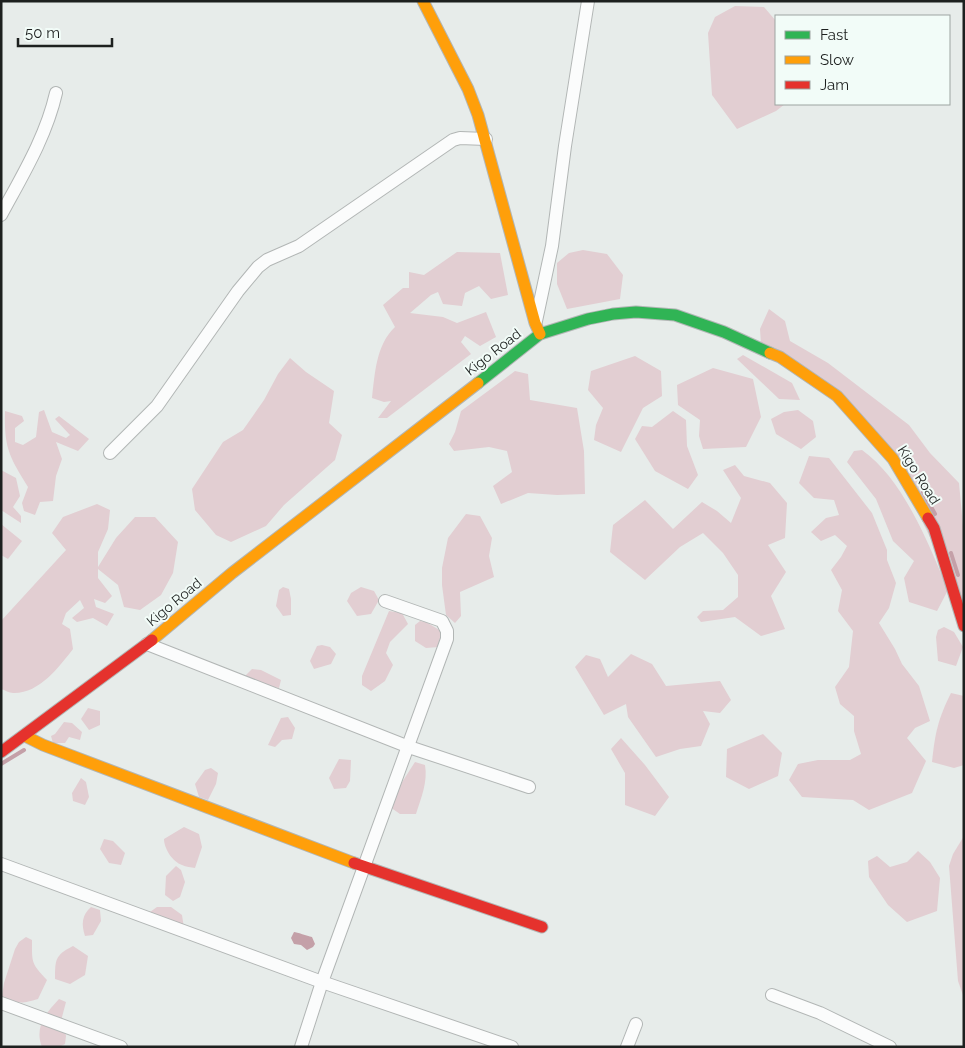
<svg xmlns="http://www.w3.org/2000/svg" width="965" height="1048" font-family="Raleway,sans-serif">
<rect width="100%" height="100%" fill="#e7ecea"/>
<!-- green -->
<g fill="#e2ced2">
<path d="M735,6L764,7L776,21V104H785L776,111L737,129L712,95L708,33L715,17Z"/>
<path d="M583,250L607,254L623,275L620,299L567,309L557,284V263L569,253Z"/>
<path d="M457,252L500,253L508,295L491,299L479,286L465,293L462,306L443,304L438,292L431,295L410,313L443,317L457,323L486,312L496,337L480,346L465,336L461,342L471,354L387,418H378L391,401L384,402L372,398C375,373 376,345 395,327L383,305L403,288H409V272L424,275Z"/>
<path d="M769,309L785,321L790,341L828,363L909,425L930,453L959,483L964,537V608L883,440L761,344L760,329Z"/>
<path d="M743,355L792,383L800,400L779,399L737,359Z"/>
<path d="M635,356L661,371L662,396L643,408L621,452L594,440L596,425L603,408L588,390L591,371Z"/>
<path d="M290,358L306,372L334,391L329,423L342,435L335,460L284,505L266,526L231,542L216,535L195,510L192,489L223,442L243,430L264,400L278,374Z"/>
<path d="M713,368L753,379L761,417L746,447L703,449L699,436L700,420L678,405L677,385Z"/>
<path d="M515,371L528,374L530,400L577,408L584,451L585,494L557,495L528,493L501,504L493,486L512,472L507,451L489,447L454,451L449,444L455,432L461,411Z"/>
<path d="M44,410L52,432L66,438L70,435L55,419L59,416L89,439L78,451L56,442L62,459L56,476L53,501L40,502L35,515L24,511L22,503L28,487C9,456 4,448 5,411L22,416L24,421L15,428V442L23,445L36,437L39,412Z"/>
<path d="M798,410L813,421L816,437L801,449L776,434L771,419L784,412Z"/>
<path d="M673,411L686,420L687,446L698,475L688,489L655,471L635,439L642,426L652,427Z"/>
<path d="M862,450C904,480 928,543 948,590L937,611L909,602L904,578L914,561L893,541L876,499L847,462L854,451Z"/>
<path d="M809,456L829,458L872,513L887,550V560L896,583L889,608L879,623L895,649L902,664L919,686L930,721L915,728L907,738L926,761L912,793L869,810L853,800L802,797L789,780L798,764L818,760H850L861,754L854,731V716L840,704L835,687L849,667L853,631L838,611L842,590L831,570L841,557L847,546L835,535L821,541L811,532L826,518L839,515L834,500L814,498L799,483Z"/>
<path d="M735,465L744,476L770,483L787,503L785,538L768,545L786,572L771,596L785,629L761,636L735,617L701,622L697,617L703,611L723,610L738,597V575L723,553L703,533L680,547L645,580L610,552L613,525L645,500L673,529L702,502L717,511L731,523L741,498L723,470Z"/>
<path d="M1,470L16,478L20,496L13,507L21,516V523L1,510Z"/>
<path d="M97,504L110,510L108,529L98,552V567L116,538L135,517H155L178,542L173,573L161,595L140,610L124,607L118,585L98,569V578L112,596L105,603L94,599L96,607L114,614L107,626L93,618L77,622L72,618L84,608L80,600L66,613L62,624L70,629L73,649C59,667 39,694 13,693C9,693 5,690 1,689V621L66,550L52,533L63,517Z"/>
<path d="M466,514L480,516L492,538L489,556L494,577L460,592L461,616L455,623L446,615L442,585V568L448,538Z"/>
<path d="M1,524L22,541L8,559L1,555Z"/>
<path d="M283,587L289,589L291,599V615L283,616L276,606L279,590Z"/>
<path d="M361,587L374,591L379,600L371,614L357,616L347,601L351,593Z"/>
<path d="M389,611L402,613L408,624L390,642L386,653L393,665L385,681L371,691L362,685V676Z"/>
<path d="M420,621L426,622L441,631L439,647L426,648L415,641V625Z"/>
<path d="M944,627L954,632L963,647L956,666L938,661L936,637L938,630Z"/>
<path d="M322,645L330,647L336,654L331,664L314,669L310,661L317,646Z"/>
<path d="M631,654L652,664L666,686L720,681L731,700L720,713L703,711L710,724L701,746L680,749L656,757L628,717L626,704L604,715L575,667L586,655L600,659L608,677Z"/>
<path d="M252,669L261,670L281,680L279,688L253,682L245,676Z"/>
<path d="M951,693L964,696V765L954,768L932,762C935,733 938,719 951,693Z"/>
<path d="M88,708L100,711V725L89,730L81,719Z"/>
<path d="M288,717L295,728L292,739L282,740L275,747L268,745L281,718Z"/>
<path d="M64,722L72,723L82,732L80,740L69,737L65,743H53L51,736L55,734Z"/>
<path d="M763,734L782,753L778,776L749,789L726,777L727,749Z"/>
<path d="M621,738L645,765L669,797L655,816L625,805V773L611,749Z"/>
<path d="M339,759L351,760L350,781L346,788L334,789L329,778Z"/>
<path d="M415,762L425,765C428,782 421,798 416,814H400L390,807L399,787Z"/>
<path d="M211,768L218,773L216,784L208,800L199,797L195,784L205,770Z"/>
<path d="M81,778L86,782L89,797L85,805L73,801L72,793Z"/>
<path d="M184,827L199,834L202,847L195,868C191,867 186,867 182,865C173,862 164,849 164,839Z"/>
<path d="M964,836V998L958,981L949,866L953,854Z"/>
<path d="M104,839L113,841L125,853L121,865L109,863L100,849Z"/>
<path d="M918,851L930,862L940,878L937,911L907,922L888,905L869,877L868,861L877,856L890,867L907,862Z"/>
<path d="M176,866L181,870L185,882L180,897L173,901L165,895L166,876Z"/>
<path d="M91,907L100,910L101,921L93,935L85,936C81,924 82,915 91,907Z"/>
<path d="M157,907H171L182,915L184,928L150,912Z"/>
<path d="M26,937L32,940C32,963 31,963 47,980L38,999C21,1004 18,1004 2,996L4,983L15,949L19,942Z"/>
<path d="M73,946L88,956L85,975L70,984L55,979C55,960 55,955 73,946Z"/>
<path d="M59,999L66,1002L62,1017L66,1036L65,1044L59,1047H42C34,1027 46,1013 59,999Z"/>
</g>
<!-- water -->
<path fill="#c4a0a8" d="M294,932C297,932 307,936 312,937L315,944L313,947L307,950L301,945L294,944L291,938Z"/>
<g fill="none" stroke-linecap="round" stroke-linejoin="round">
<!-- stream -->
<g stroke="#c4a0a8" stroke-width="4">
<path d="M923,492L935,514"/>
<path d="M951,553L958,575"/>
<path d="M1,764L24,750"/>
</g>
<!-- street casing -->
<g stroke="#b2b6b5" stroke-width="14">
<g id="street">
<path d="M1,215C22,176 46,137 56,93"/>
<path d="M536,321L552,246L565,146L588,1"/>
<path d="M110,453L157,406L238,291L258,267L267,260L299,246L453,140L460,138L486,139"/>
<path d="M147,644L409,747L529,787"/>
<path d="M1,864L322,982L512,1047"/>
<path d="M772,995L820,1013L890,1047"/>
<path d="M1,1003L121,1047"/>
<path d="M301,1047L322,982L447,639V631L442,621L385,601"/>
<path d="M627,1047L636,1024"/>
</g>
</g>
<!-- fast casing -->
<g stroke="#b2b6b5" stroke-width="13">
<path id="fast" d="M478,383L540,334L588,319L613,314L636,312L675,315L724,332L770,353"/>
</g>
<!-- slow casing -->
<g stroke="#b2b6b5" stroke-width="13">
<g id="slow">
<path d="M423,1L468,89L478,115L535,323L540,334"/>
<path d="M770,353L780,357L837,396L893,459L928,518"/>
<path d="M152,640L232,573L478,383"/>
<path d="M25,736L43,745L354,863"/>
</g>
</g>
<!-- jam casing -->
<g stroke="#b2b6b5" stroke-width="13">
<g id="jam">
<path d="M928,518L934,528L964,626"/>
<path d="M1,752L152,640"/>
<path d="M354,863L542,927"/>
</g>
</g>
<!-- street -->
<use href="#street" stroke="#fbfcfc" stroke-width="12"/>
<!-- fast -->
<use href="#fast" stroke="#30b455" stroke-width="11"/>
<!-- slow -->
<use href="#slow" stroke="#ff9f0a" stroke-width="11"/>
<!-- jam -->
<use href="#jam" stroke="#e5322d" stroke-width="11"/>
</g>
<g text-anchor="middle" stroke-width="4" stroke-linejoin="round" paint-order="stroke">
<!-- street labels -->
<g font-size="14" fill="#1d201f" stroke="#f2fcf8">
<text transform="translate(493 352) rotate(-38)" y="5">Kigo Road</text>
<text transform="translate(919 475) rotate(58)" y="5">Kigo Road</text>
<text transform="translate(174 602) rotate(-40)" y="5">Kigo Road</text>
</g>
</g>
<!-- border -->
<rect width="965" height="1048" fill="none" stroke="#1d201f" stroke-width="5"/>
<!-- legend -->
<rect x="775" y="15" width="175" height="90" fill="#f2fcf8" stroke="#9da4a1"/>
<rect x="785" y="31" width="25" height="8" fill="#30b455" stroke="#9da4a1"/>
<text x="820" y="40" font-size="15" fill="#1d201f">Fast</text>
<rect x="785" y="56" width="25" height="8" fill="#ff9f0a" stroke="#9da4a1"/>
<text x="820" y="65" font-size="15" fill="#1d201f">Slow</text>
<rect x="785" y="81" width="25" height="8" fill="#e5322d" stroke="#9da4a1"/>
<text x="820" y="90" font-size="15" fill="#1d201f">Jam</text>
<!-- scale -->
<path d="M18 38v8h94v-8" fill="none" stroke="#1d201f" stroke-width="2.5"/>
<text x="25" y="38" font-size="15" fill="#1d201f" stroke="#f2fcf8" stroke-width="4" paint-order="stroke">50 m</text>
</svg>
